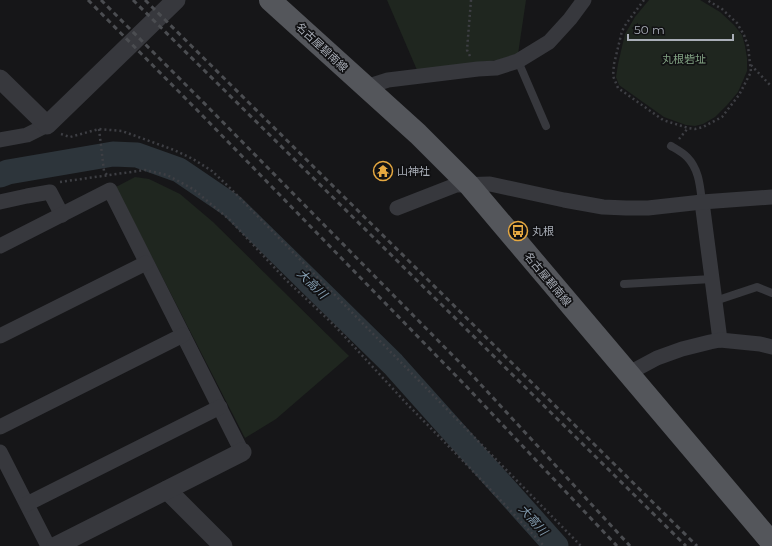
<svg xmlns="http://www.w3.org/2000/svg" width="772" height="546" font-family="Montserrat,'Noto Sans JP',sans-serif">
<rect width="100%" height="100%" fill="#161618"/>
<!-- green -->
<g fill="#1f261f">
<path d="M387,0H526L518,54L498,60L417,70Z"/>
<path d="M649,0H700L720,12L734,25L742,35L745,46L747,58V71L738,92L727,105L715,117L703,124L695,126L686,125L664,117L619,85L616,77L618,64L625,34L628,29L635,17Z"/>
<path d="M135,177L149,179L180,194L213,222L349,356L276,419L245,438L116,187Z"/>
</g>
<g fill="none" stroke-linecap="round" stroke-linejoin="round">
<!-- river -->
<path stroke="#2d353b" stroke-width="25" d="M0,175L8,172L113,154L137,155L179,170L232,206L393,364L556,546"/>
<!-- path -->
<g stroke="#3e3f44" stroke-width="2.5" stroke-dasharray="2 3" stroke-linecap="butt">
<path d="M644,0L626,24L622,31L614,64L613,76L618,88L663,120L688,128L695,129L703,127L722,117L739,95L751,72L748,46L744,35L737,23L722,9L707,0"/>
<path d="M470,56L467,50L471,0"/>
<path d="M751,65L770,85L772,86"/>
<path d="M99,129L104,171L107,175"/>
<path d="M61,134L70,137L99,129L122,131L174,150L193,159L212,171L228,186L581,546"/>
<path d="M679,139L688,128"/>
<path d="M60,182L145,170L167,175L193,189L230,220L286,280L334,325L407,404L470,468L544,546"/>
</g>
<!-- service -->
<g stroke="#37383d" stroke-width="8">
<path d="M518,61L546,126"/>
<path d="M671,146C676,149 682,152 687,157C699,169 700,186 702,202"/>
<path d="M624,284L712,279"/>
<path d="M715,301L757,287L772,293"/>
</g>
<!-- minor -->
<g stroke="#37383d" stroke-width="15">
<path d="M366,87L388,80L478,69L496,68L518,61L549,42L570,19L584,0"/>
<path d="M0,140L27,135L47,125"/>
<path d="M0,202L27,196L50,192L62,215"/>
<path d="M702,202L720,340"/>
<path d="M397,208L456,185L490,184L564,200L603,207L626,208H648L702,202L772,197"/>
<path d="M0,246L110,190L242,452"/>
<path d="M0,336L146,263"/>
<path d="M629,373L657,358L682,349L710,342L720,340L760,344L772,347"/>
<path d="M0,427L183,335"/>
<path d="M0,452L48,546"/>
<path d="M27,504L220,407"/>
</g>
<!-- tertiary -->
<g stroke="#37383d" stroke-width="19">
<path d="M0,79L47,125L176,0"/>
<path d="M167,490L223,546"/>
<path d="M56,546L242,452"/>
</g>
<!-- primary -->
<path stroke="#54565b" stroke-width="22" d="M270,0L366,87L418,134L469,185L772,543"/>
<!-- rail -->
<g stroke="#4b4d51" stroke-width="3" stroke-dasharray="5 4" stroke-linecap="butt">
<path d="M88,0L198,111L465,385L617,546"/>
<path d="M101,0L202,101L472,375L630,546"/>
<path d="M133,0L686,546"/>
<path d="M145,0L697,546"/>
</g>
</g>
<!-- icons -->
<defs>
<g id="temple-ring" transform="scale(1)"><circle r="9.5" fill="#111113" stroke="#e5a841" stroke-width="1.5"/><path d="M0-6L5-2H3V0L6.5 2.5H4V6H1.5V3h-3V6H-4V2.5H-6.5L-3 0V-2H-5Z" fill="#e5a841"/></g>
<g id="bus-ring" transform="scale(1)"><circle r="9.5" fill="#111113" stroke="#e5a841" stroke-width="1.5"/><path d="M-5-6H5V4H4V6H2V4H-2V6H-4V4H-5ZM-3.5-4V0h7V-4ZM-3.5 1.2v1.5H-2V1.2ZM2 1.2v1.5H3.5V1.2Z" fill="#e5a841"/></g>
</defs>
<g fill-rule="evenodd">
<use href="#temple-ring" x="383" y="171"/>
<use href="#bus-ring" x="518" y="231"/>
</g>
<g text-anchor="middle" stroke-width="3.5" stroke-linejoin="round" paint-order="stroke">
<!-- street labels -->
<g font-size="11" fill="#a9aeb7" stroke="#111113">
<text transform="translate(322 47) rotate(43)" y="4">名古屋碧南線</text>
<text transform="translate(548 279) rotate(50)" y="4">名古屋碧南線</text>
</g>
<!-- park labels -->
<g font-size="11" fill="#81a182" stroke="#111113">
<text x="684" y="63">丸根砦址</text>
</g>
<!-- poi labels -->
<g font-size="11" fill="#a9aeb7" stroke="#111113" text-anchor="start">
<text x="397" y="175">山神社</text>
<text x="532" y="235">丸根</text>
</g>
<!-- water labels -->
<g font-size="12" font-style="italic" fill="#839caf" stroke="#111113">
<text transform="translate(312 284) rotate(44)" y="4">大高川</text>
<text transform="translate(533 520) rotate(48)" y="4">大高川</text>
</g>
</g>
<!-- scale -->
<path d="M628 34v6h105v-6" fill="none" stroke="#a9aeb7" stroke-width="2"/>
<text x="634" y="34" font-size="12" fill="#a9aeb7" stroke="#111113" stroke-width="3" paint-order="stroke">50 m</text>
</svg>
